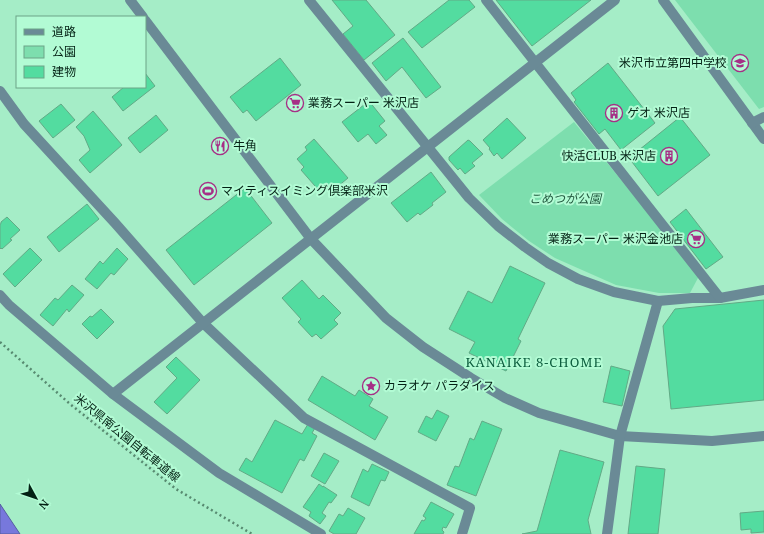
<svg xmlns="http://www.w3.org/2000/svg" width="764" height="534" font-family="'Noto Serif','Noto Sans JP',serif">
<rect width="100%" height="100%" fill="#a5edc7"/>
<!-- green -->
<g fill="#7ddeae">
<path d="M675,0H764V107L759,109Z"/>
<path d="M574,122L699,276L690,293H659L616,285L555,258L529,241L502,219L479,195Z"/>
</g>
<!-- water -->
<path fill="#7778dc" stroke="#545ea0" d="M0,504L20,534H0Z"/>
<!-- building -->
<g fill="#53dca0" stroke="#62aa86">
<path d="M332,0H366L395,35L364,60L343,34L353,26Z"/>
<path d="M449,0H469L475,7L422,48L408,32Z"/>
<path d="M496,0H591L532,46Z"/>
<path d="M403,38L441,87L426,98L402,67L386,81L372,63Z"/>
<path d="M280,58L301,85L256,121L247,110L243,113L230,97Z"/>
<path d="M608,63L655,123L621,150L605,129L599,134L574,102L576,100L571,93Z"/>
<path d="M145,73L155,86L123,111L112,97L124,87H145Z"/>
<path d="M369,101L385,121L379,126L387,135L376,144L368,134L358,142L342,122Z"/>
<path d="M61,104L75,120L53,138L39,121Z"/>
<path d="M93,111L122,145L90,173L79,160L90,150L84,136L76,127Z"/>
<path d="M156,115L168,130L140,153L128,138Z"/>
<path d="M680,117L710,155L658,196L629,158Z"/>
<path d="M507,118L526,138L502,159L497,153L494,156L489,149L490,148L483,140Z"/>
<path d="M314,139L348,178L337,187L335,184L322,194L301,170L304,167L297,159L307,150L305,147Z"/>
<path d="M468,140L470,141L483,154L472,163L475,166L465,174L460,168L458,170L449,160V157Z"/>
<path d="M431,172L446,192L432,203L433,205L420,215L418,213L407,222L391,203Z"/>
<path d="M245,188L272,223L194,285L166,250Z"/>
<path d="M87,204L99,219L59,252L47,237Z"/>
<path d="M686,209L723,257L706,269L670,222Z"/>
<path d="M7,217L20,230L10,239L12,240L2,249L1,248L0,249V225L1,223V222Z"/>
<path d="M30,248L42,260L15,287L3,274Z"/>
<path d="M117,248L128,259L114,275L111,273L97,289L85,279L100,261L103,264Z"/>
<path d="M510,266L545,283L518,339L521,341L506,371L469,353L475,342L449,329L468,291L492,303Z"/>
<path d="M302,280L319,299L323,295L341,313L334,320L338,324L321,339L316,334L312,337L298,322L301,319L282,298Z"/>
<path d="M72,285L84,295L69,312L67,309L53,326L40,315L55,298L58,300Z"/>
<path d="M764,300V400L671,409L663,326L675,309Z"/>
<path d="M101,309L114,322L97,339L82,324L90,316L92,317Z"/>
<path d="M176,357L200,380L167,414L154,402L177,378L166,367Z"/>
<path d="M611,366L630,371L622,406L603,402Z"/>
<path d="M322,376L355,396L359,390L373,399L369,406L388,417L375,440L308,400Z"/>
<path d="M437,410L449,416L436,441L418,432L426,416L432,419Z"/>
<path d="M275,420L302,434L308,424L315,428L312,433L317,436L304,461L300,459L282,493L239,470L246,458L252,462Z"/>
<path d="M482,421L502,429L476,496L447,485L455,466L459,467L470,438L474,440Z"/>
<path d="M560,450L604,462L588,520L591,534H522L537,531Z"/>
<path d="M324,453L339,461L325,484L311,476Z"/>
<path d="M372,464L389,472L385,481L381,480L369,506L351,497L363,469L368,472Z"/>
<path d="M636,466L665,469L658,534H628Z"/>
<path d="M319,484L323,487V486L337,495L331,503L329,502L322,513L326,516L320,524L309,516L311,512L303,507Z"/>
<path d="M431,502L454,514L446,528L443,527L442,530L444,532L443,534H414L422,520L424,521L426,518L423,516Z"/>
<path d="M348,508L365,518L356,534H334L329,531L339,514L343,516Z"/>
<path d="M764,511V532L751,533V529L741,530L740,513Z"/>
</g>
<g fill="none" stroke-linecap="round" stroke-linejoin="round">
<!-- path -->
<path stroke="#578a70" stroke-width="2.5" stroke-dasharray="2 3" stroke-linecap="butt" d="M0,342L70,404L176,489L252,534"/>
<!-- minor -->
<g stroke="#6a8a96" stroke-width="10">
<path d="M130,0L143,17"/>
<path d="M309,0L469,198L498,226L525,247L548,263L578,279L614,292L658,301L692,298H720L764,290"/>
<path d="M486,0L720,298"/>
<path d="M663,0L764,139"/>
<path d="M145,20L311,239L386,318L423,347L471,378L505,398L539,413L620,436L712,441L764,436"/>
<path d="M0,91L24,124L115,223L203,323L304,418L470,508L462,534"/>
<path d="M752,123L764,117"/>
<path d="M0,295L9,305L113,394L219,473L321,534"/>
<path d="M113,394L615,0"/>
<path d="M607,534L620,436L658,301"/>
</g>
</g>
<!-- icons -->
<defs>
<g id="school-ring" transform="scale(0.9)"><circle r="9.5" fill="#b2fbd4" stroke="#a62f86" stroke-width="1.5"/><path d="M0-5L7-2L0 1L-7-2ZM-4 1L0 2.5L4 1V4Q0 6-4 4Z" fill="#a62f86"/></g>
<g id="supermarket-ring" transform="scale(0.9)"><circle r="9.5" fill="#b2fbd4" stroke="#a62f86" stroke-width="1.5"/><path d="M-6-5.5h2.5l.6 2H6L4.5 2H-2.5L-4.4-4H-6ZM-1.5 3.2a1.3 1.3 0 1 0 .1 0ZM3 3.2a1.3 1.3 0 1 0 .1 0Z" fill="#a62f86"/></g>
<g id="building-ring" transform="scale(0.9)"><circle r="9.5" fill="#b2fbd4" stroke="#a62f86" stroke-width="1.5"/><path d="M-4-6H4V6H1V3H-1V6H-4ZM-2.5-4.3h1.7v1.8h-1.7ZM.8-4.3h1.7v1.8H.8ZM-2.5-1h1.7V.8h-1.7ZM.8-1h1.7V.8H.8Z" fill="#a62f86"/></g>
<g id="restaurant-ring" transform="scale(0.9)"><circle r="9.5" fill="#b2fbd4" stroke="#a62f86" stroke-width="1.5"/><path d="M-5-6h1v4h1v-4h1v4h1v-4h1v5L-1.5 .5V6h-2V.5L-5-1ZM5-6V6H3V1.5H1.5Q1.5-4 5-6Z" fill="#a62f86"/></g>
<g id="stadium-ring" transform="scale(0.9)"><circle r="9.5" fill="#b2fbd4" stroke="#a62f86" stroke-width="1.5"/><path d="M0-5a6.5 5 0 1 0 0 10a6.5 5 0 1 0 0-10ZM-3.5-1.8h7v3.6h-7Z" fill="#a62f86"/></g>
<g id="sight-ring" transform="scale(0.9)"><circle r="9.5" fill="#b2fbd4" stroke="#a62f86" stroke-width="1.5"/><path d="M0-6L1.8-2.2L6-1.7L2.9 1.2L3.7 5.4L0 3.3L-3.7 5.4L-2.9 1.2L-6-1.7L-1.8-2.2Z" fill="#a62f86"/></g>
</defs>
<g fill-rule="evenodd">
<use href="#school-ring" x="740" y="63"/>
<use href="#supermarket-ring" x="295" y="103"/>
<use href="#building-ring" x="614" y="113"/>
<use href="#restaurant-ring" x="220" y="146"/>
<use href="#building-ring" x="669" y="156"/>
<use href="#stadium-ring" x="208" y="191"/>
<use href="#supermarket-ring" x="696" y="239"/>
<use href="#sight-ring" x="371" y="386"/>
</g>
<g text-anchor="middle" stroke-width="4" stroke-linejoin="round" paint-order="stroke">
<!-- poi labels -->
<g font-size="12" fill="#032114" stroke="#b2fbd4" text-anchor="start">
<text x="727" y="67" text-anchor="end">米沢市立第四中学校</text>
<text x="308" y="107">業務スーパー 米沢店</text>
<text x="627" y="117">ゲオ 米沢店</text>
<text x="233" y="150">牛角</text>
<text x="656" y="160" text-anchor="end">快活CLUB 米沢店</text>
<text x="221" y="195">マイティスイミング倶楽部米沢</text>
<text x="683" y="243" text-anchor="end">業務スーパー 米沢金池店</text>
<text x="384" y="390">カラオケ パラダイス</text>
</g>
<!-- park labels -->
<g font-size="12" font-style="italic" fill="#20563d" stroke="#b2fbd4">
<text x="565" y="203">こめつが公園</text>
</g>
<!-- street labels -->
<g font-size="12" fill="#032114" stroke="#b2fbd4">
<text transform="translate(127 438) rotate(39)" y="4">米沢県南公園自転車道線</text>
</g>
<!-- neighbourhood labels -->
<g font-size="13" letter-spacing="1" fill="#0d5e3e" stroke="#b2fbd4">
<text x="534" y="367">KANAIKE 8-CHOME</text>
</g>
</g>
<!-- legend -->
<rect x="16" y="16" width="130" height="72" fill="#b2fbd4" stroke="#6ca487"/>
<rect x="24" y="29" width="20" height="6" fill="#6a8a96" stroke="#6ca487"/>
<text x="52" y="36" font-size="12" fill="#032114">道路</text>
<rect x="24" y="46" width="20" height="12" fill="#7ddeae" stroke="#6ca487"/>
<text x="52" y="56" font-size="12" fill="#032114">公園</text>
<rect x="24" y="66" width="20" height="12" fill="#53dca0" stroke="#6ca487"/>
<text x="52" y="76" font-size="12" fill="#032114">建物</text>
<!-- north arrow -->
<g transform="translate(36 498) rotate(130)" stroke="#b2fbd4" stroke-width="3" paint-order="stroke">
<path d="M0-3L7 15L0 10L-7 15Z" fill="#032114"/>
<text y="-6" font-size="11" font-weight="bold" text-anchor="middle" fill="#032114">N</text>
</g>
</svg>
